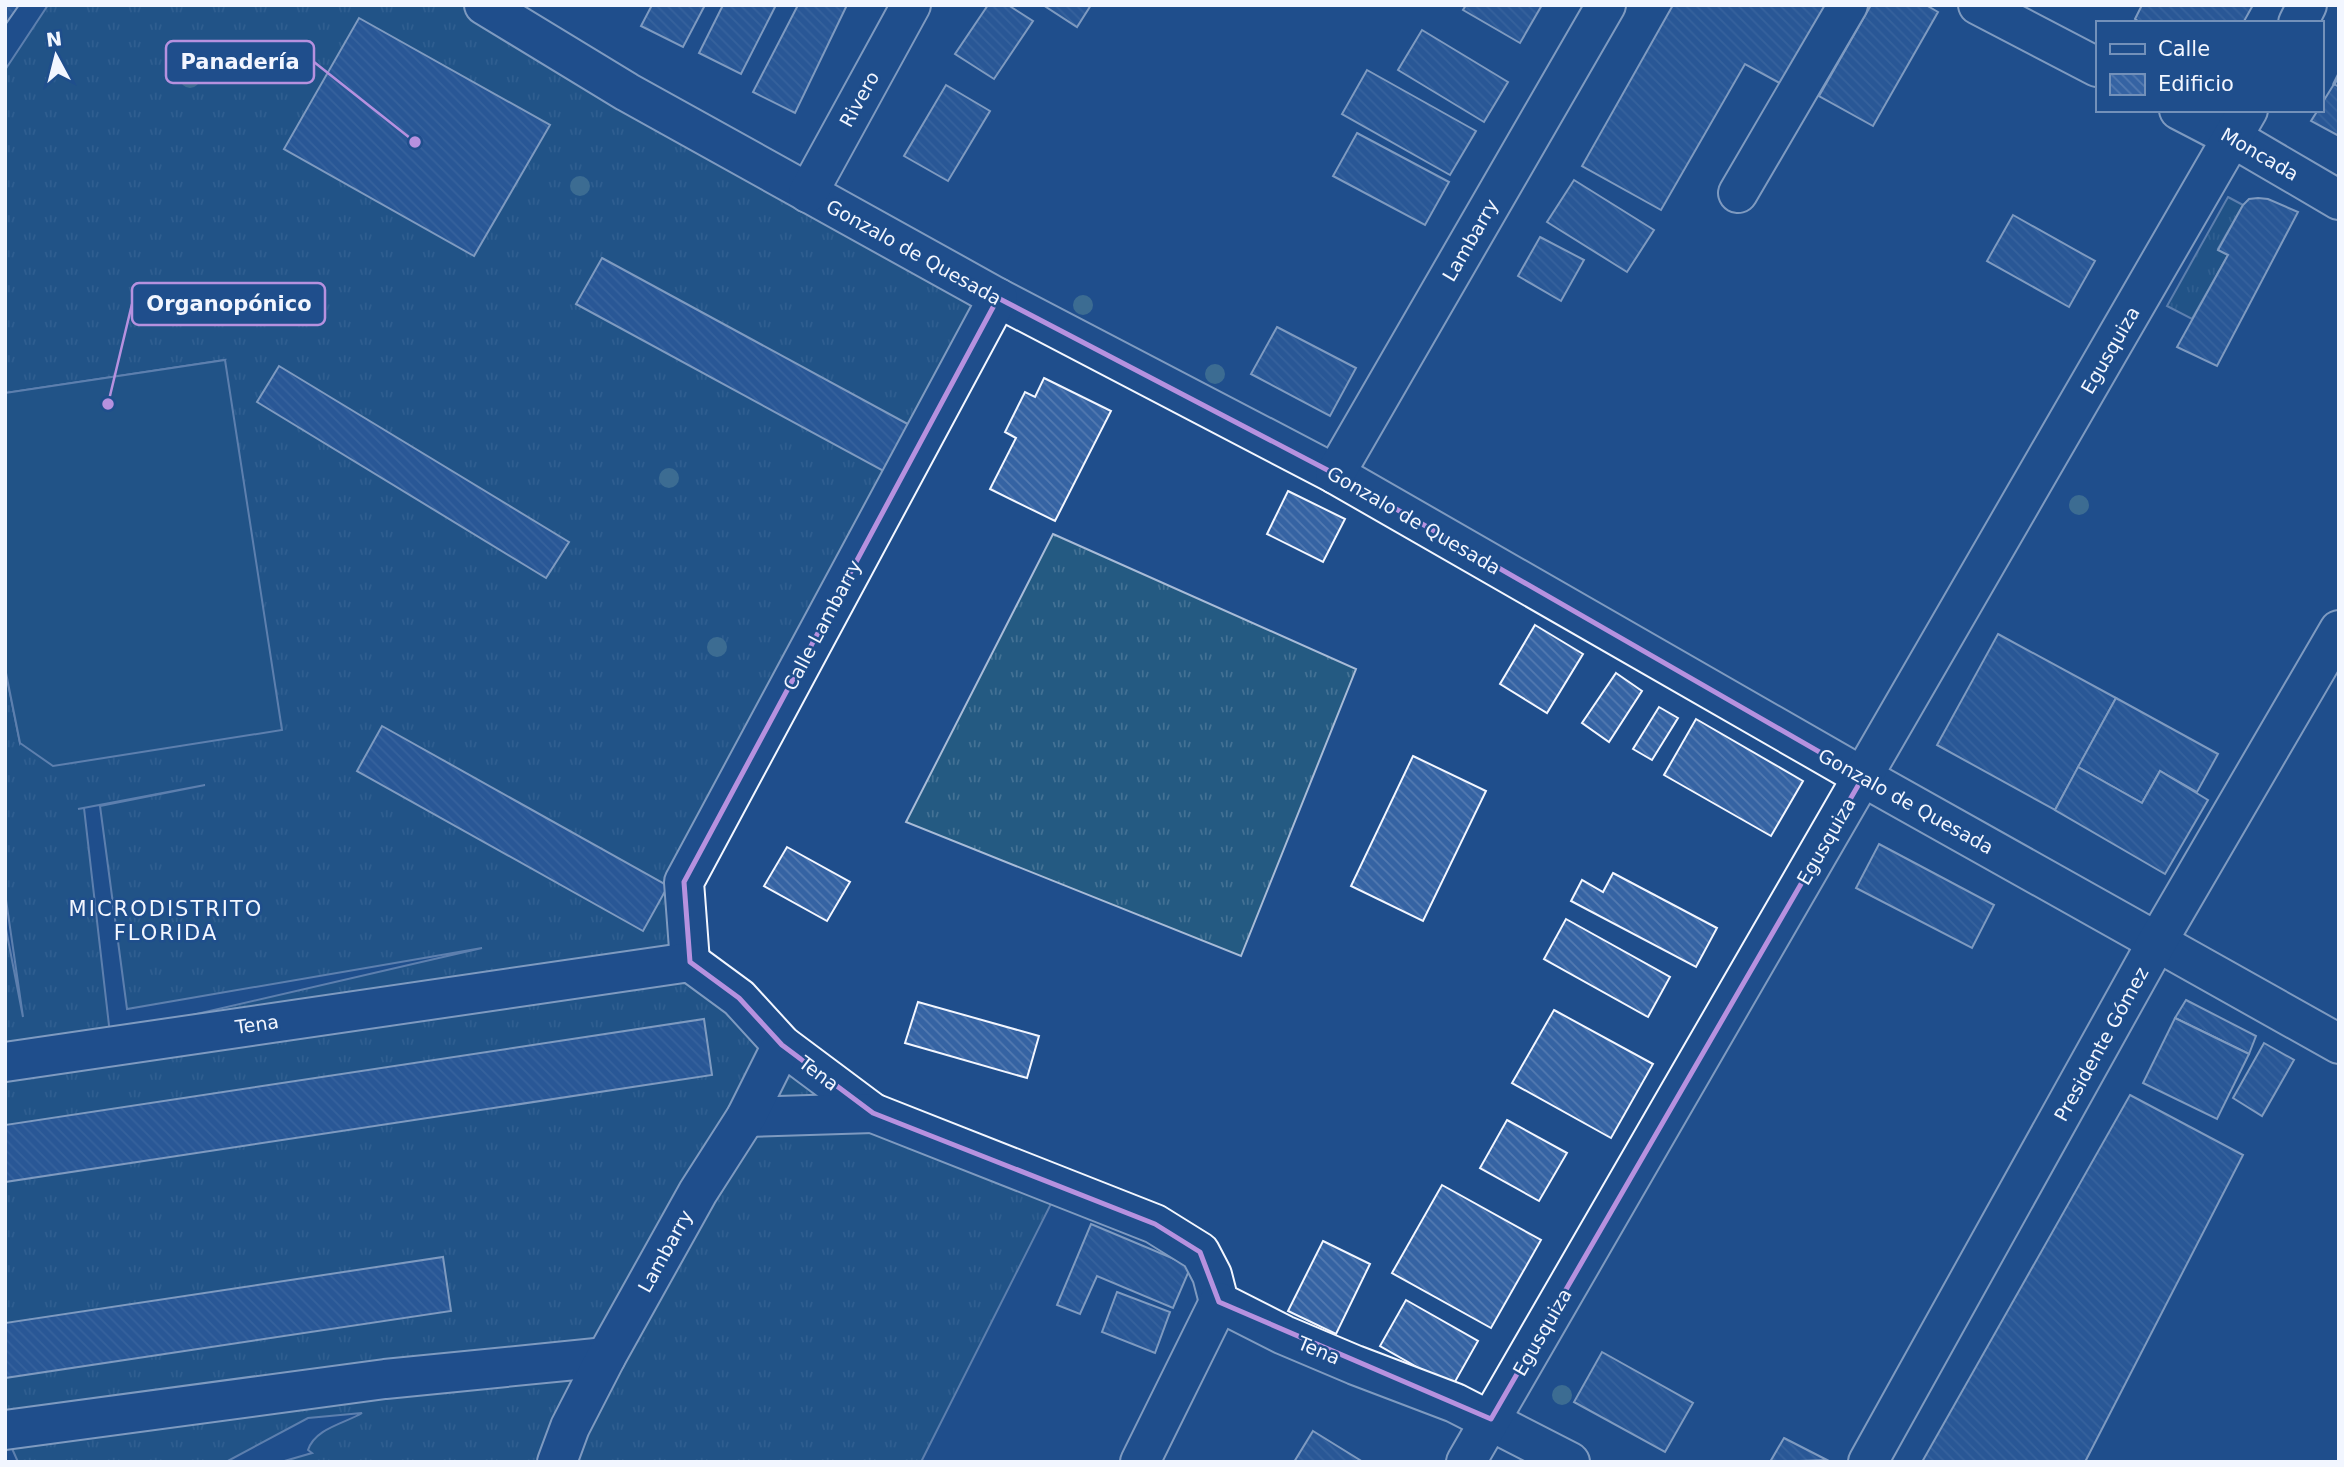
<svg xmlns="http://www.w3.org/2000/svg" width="2344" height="1467" font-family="'DejaVu Sans',sans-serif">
<defs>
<pattern id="grass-tufts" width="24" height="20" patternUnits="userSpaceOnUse" patternTransform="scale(1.75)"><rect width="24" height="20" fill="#245a82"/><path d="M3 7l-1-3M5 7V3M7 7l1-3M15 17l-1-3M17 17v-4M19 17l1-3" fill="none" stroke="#447295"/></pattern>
<pattern id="building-back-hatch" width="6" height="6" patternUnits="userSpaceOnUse" patternTransform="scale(1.75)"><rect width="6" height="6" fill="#3563a3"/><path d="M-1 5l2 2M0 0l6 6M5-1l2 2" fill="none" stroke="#537ab1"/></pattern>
</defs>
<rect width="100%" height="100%" fill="#1f4e8c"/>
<!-- grass -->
<g fill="url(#grass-tufts)" stroke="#a8bbd7" stroke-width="2" fill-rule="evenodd">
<path d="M48,5H490L998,298L684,882L690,962L782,1045L1060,1186L921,1462H281L312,1453L308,1450C315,1428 346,1423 362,1413L308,1418L226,1462H18L10,1444L5,1445V924L23,1017L5,893V668L20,743L225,360L5,393V70ZM205,785L100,806L127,1009L482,948L110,1034L84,808L78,809Z"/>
<path d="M2228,197L2243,205L2218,249L2228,255L2192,319L2167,306Z"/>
<path d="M1053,534L1356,669L1241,956L906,822Z"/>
</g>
<!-- garden -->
<path fill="#245a82" stroke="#a8bbd7" stroke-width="2" d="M225,360L282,730L53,766L20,743L5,668V393Z"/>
<!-- building -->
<g fill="url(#building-back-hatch)" stroke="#f2f6ff" stroke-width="2">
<path d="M5,5H19L5,25Z"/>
<path d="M652,5H705L683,47L641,26Z"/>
<path d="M723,5H776L741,74L699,53Z"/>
<path d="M798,5H847L795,113L753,92Z"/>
<path d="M988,5H1008L1033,21L994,79L955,54Z"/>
<path d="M1043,5H1091L1077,27Z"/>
<path d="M1466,5H1542L1520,43L1463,10Z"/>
<path d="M1673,5H1830L1785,86L1745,64L1661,210L1582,166Z"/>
<path d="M1871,5H1926L1938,12L1873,126L1819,96Z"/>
<path d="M2142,5H2253L2243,23H2141L2135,19Z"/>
<path d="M359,18L550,125L474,256L284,149Z"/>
<path d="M1422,30L1508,82L1484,122L1398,70Z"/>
<path d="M1367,70L1476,131L1450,175L1342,114Z"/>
<path d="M2334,84L2339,87V136L2311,121L2318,110H2321V105Z"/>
<path d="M946,85L990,111L948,181L904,156Z"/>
<path d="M1357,133L1449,182L1425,225L1333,176Z"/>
<path d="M1574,180L1654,230L1627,272L1547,222Z"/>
<path d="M2258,198L2268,199L2298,212L2217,366L2177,347L2228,255L2218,250L2243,205L2249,199Z"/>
<path d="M2013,215L2095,261L2069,307L1987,261Z"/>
<path d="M1540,237L1584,260L1561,301L1518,276Z"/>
<path d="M602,258L915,428L889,474L576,304Z"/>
<path d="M1277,327L1356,368L1330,416L1251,374Z"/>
<path d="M279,366L569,542L546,578L257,402Z"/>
<path d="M1044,378L1111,411L1055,521L990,489L1016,438L1005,432L1025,392L1035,397Z"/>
<path d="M1288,491L1345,519L1323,562L1267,534Z"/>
<path d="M1535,625L1583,654L1547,713L1500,684Z"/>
<path d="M1998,634L2116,698L2055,810L1937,745Z"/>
<path d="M1616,673L1642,691L1609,742L1582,723Z"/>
<path d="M2116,698L2218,754L2197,792L2160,771L2142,803L2078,767Z"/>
<path d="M1659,707L1678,718L1652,760L1633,749Z"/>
<path d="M1696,719L1803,781L1771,836L1664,775Z"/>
<path d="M382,726L668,886L643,931L357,771Z"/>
<path d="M1413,756L1486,791L1423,921L1351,886Z"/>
<path d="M2078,767L2142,803L2160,771L2208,800L2165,874L2055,810Z"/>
<path d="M1879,844L1994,905L1972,948L1856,888Z"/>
<path d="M787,847L850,882L827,921L764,886Z"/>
<path d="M1613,873L1717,928L1696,967L1571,901L1582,880L1603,892Z"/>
<path d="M1566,919L1670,977L1648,1017L1544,959Z"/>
<path d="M2186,1000L2256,1036L2249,1054L2175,1018Z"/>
<path d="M918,1002L1039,1036L1027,1078L905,1043Z"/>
<path d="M1554,1010L1653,1064L1611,1138L1512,1083Z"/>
<path d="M2175,1018L2249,1054L2217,1119L2143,1083Z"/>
<path d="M704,1019L712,1075L5,1182V1125Z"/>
<path d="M2264,1043L2294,1060L2262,1116L2233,1098Z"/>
<path d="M2130,1095L2243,1155L2085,1462H1922Z"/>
<path d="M1507,1120L1567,1153L1539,1201L1480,1168Z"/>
<path d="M1442,1185L1541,1240L1491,1328L1392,1273Z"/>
<path d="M1091,1224L1191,1266L1173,1308L1097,1276L1080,1314L1057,1305Z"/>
<path d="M1323,1241L1370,1264L1336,1334L1288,1311Z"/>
<path d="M443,1257L451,1311L5,1378V1323Z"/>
<path d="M1117,1292L1170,1312L1155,1353L1102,1332Z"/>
<path d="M1406,1300L1478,1341L1452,1387L1380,1346Z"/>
<path d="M1602,1352L1693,1403L1665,1452L1574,1402Z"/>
<path d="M1313,1431L1363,1462H1294Z"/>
<path d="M1784,1438L1827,1460L1770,1462Z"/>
</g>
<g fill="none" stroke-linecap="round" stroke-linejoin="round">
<!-- minor casing -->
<g stroke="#f2f6ff" stroke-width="42">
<g id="minor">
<path d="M484,5L627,92L998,298L1335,474L1863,777L2339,1044"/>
<path d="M1978,5L2097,67"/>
<path d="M2298,23L2307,5"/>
<path d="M2179,110L2233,138L2339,200"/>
<path d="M808,193L911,5"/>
<path d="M1738,193L1848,5"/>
<path d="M1335,474L1606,5"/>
<path d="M690,962L684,882L998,298"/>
<path d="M5,1062L690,962L739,998L782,1045L873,1113L1155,1224L1200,1252L1212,1275L1219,1302L1284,1335L1355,1365L1455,1403L1570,1462"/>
<path d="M746,1117L873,1113"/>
<path d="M5,1430L385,1379L606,1357"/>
<path d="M557,1462L570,1427L606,1357L698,1192L746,1117L782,1045"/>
<path d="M1140,1462L1219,1302"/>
<path d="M1466,1462L2248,110"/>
</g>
</g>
<!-- major casing -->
<g stroke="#f2f6ff" stroke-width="42">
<path id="major" d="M1868,1462L2157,942L2339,630"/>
</g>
<!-- minor -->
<use href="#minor" stroke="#1f4e8c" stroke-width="38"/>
<!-- major -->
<use href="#major" stroke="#1f4e8c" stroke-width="38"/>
<!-- wall -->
<path stroke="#f2f6ff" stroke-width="3.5" d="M2334,84L2339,74"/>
</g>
<!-- trees -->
<g fill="#61919a">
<circle cx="190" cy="78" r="10"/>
<circle cx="580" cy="186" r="10"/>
<circle cx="1083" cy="305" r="10"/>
<circle cx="1215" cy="374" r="10"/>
<circle cx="669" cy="478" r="10"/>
<circle cx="2079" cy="505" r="10"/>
<circle cx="717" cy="647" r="10"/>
<circle cx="1562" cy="1395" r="10"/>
</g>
<!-- marked area -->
<path d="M0 0H2344V1467H0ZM998,298L1335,474L1863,777L1491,1419L1219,1302L1200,1252L1155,1224L873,1113L782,1045L739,998L690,962L684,882Z" fill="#1f4e8c" fill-opacity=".55" fill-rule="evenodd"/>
<path fill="none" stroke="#b691df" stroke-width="5" stroke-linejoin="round" d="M998,298L1335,474L1863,777L1491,1419L1219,1302L1200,1252L1155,1224L873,1113L782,1045L739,998L690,962L684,882Z"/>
<g text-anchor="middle" stroke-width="5" stroke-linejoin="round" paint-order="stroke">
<!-- street labels -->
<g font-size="19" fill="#f2f6ff" stroke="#1f4e8c">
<text transform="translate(859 99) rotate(-61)" y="7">Rivero</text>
<text transform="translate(2260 154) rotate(30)" y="7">Moncada</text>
<text transform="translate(1470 240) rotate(-60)" y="7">Lambarry</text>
<text transform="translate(914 252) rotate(29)" y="7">Gonzalo de Quesada</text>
<text transform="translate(2110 350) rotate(-60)" y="7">Egusquiza</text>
<text transform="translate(1414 520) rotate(30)" y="7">Gonzalo de Quesada</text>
<text transform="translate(822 625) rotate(-62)" y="7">Calle Lambarry</text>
<text transform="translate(1906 801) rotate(29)" y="7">Gonzalo de Quesada</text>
<text transform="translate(1826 841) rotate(-60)" y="7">Egusquiza</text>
<text transform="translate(257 1024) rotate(-8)" y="7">Tena</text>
<text transform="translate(2101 1044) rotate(-61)" y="7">Presidente Gómez</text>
<text transform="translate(819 1073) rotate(37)" y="7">Tena</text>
<text transform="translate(665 1251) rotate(-61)" y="7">Lambarry</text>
<text transform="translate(1542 1332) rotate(-60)" y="7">Egusquiza</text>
<text transform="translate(1319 1350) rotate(23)" y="7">Tena</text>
</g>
<!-- neighbourhood labels -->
<g font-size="21" letter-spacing="2" fill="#f2f6ff" stroke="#1f4e8c">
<text x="166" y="916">MICRODISTRITO<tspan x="166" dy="24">FLORIDA</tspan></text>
</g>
</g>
<!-- callouts -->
<path fill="none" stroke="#b691df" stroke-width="2.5" d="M415 142L314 62M108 404L132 304"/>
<g fill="#b691df" stroke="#1f4e8c" stroke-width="2.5">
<circle cx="415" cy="142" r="7"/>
<circle cx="108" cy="404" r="7"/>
</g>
<g fill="#1f4e8c" stroke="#b691df" stroke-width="2.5">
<rect x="166" y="41" width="148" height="42" rx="7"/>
<rect x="132" y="283" width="193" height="42" rx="7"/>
</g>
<g font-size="21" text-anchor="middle" font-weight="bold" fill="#f2f6ff">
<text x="240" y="69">Panadería</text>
<text x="229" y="311">Organopónico</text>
</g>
<!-- border -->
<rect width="2344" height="1467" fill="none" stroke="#f2f6ff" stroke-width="14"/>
<!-- legend -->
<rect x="2096" y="21" width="228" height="91" fill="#1f4e8c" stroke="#7391ba" stroke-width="2"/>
<rect x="2110" y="44" width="35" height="10" fill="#1f4e8c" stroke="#7391ba" stroke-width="2"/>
<text x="2158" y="56" font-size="21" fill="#f2f6ff">Calle</text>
<rect x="2110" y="74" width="35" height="21" fill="url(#building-back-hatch)" stroke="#7391ba" stroke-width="2"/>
<text x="2158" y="91" font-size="21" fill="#f2f6ff">Edificio</text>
<!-- north arrow -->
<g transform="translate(56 56) rotate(353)" stroke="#1f4e8c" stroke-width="5" paint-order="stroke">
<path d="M0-5L12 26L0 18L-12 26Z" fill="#f2f6ff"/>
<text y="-10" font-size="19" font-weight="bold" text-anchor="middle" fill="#f2f6ff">N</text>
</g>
</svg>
